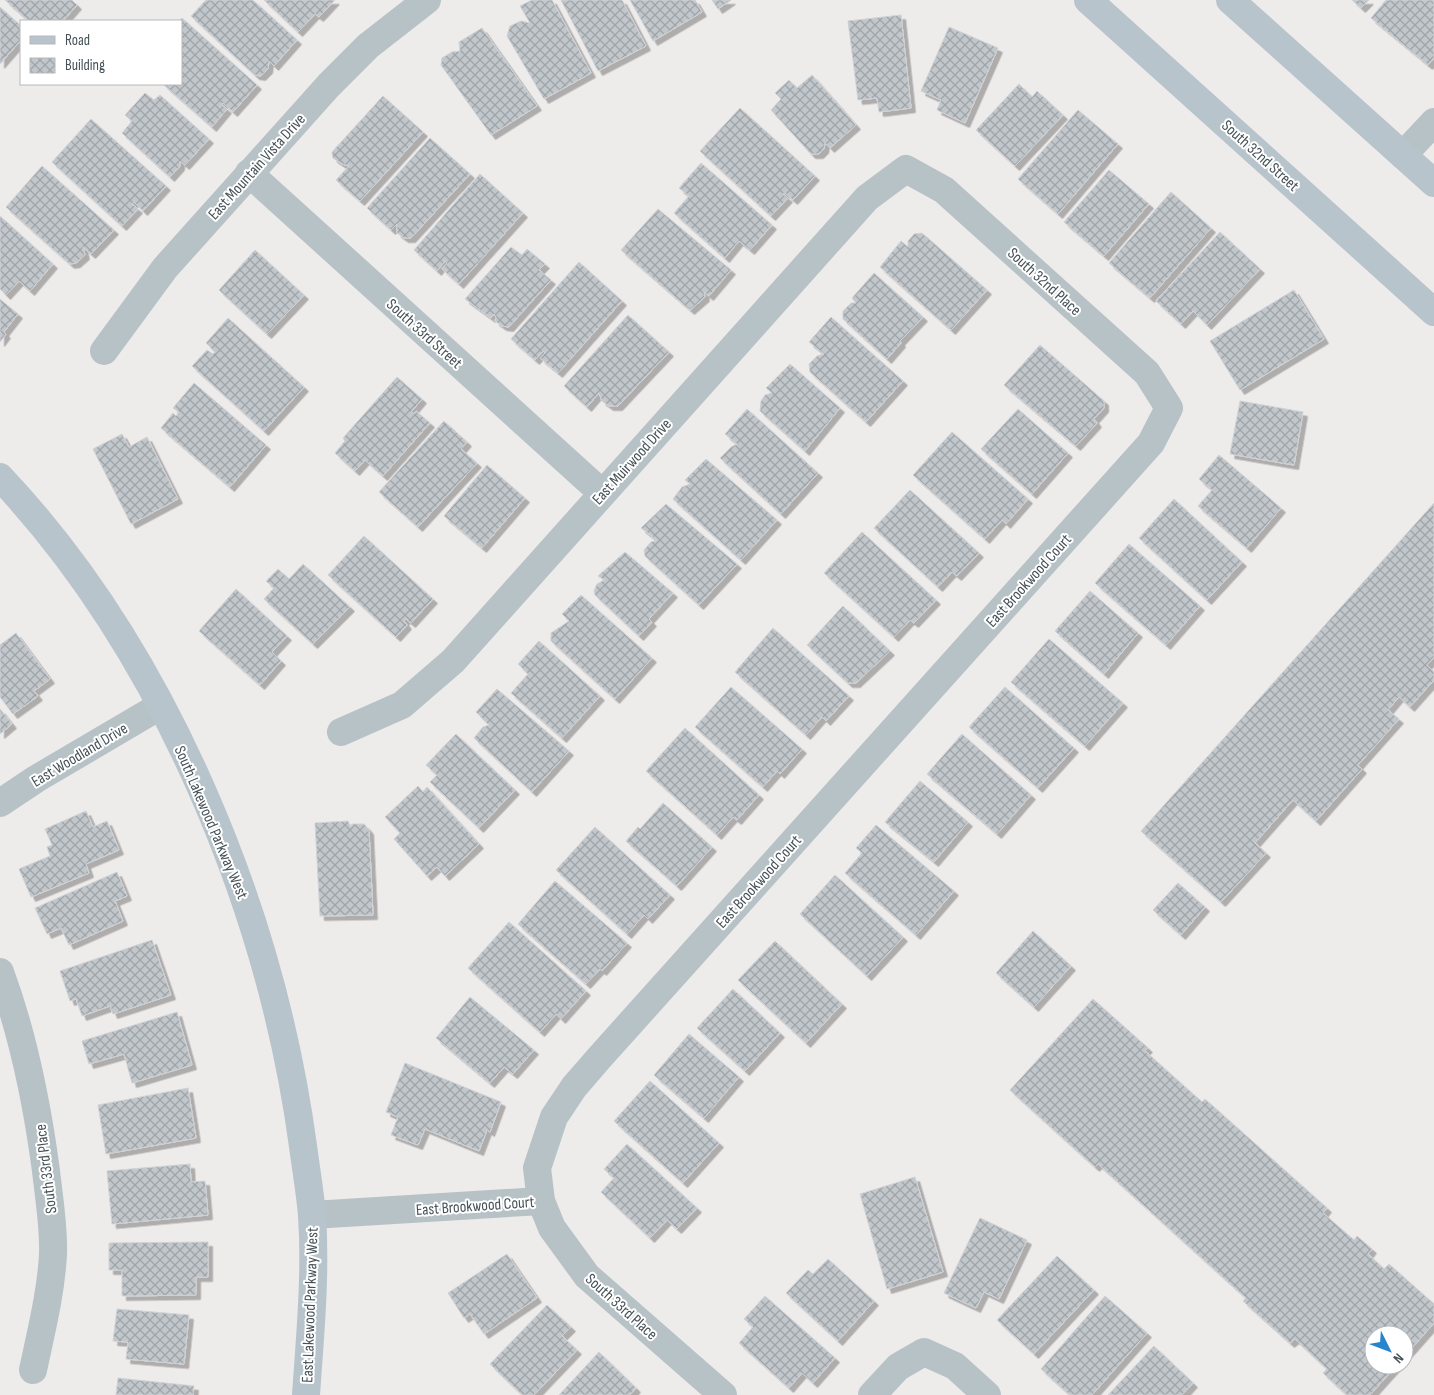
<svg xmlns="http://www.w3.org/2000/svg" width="1434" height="1395" font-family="'Sofia Sans Condensed',sans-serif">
<defs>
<pattern id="building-cross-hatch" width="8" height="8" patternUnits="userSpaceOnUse" patternTransform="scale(1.25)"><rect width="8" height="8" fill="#c2c7cb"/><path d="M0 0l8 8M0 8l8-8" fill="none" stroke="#9fa4a8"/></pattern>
<filter id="shadow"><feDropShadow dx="4.5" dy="4.5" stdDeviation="0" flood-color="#0004"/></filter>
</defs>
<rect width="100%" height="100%" fill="#eeebeb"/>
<!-- building -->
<g fill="url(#building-cross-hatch)" stroke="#cfd2d6" filter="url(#shadow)">
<path d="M5,0H72L77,5L63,21H58L54,18L51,21H29Z"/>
<path d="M206,0H253L297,40L274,66L269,61L268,69L261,76L255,75L191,16Z"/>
<path d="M264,0H335L319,17L315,14L298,32Z"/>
<path d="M532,0H552L591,73L544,99L507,36L510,26L521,21L530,23L520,6Z"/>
<path d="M561,0H622L646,46L598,71Z"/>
<path d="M630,0H695L702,12L653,41Z"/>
<path d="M712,0H731L718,9Z"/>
<path d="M1352,0H1369L1361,8Z"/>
<path d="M1386,0H1434V58L1428,65L1371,18Z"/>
<path d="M0,7L21,26V40L0,64Z"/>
<path d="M901,15L911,108L879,112L877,98L858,100L848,21Z"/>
<path d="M182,18L257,85L233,112L223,103L222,105L227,109L212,127L163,84H181V21H179Z"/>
<path d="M949,27L998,48L965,123L937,110L941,100L921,91Z"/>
<path d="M482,28L537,106L491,135L441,65L442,58L452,52L460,51L459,42Z"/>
<path d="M812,75L856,125L830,148L825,143L824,149L819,154H811L771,110L781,99L775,93L789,80L797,88Z"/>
<path d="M1019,84L1032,97L1037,91L1063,115L1015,166L976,130Z"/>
<path d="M145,93L154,100L160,95L209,139L185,165L180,161V166L170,177L122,133L132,121L125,115Z"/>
<path d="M383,96L423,132L360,201L336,180L349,166L342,164L333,158L332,152Z"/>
<path d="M740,108L815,176L793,200L785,193L783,194L788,198L771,216L700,151Z"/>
<path d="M1078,110L1118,144L1058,214L1018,179Z"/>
<path d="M91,119L166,186L143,211L134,202L132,204L138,209L122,226L52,162Z"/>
<path d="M430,138L470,174L411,238H404L397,233V224L391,230L367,208Z"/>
<path d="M701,163L772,225L750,250L739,241L725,258L674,213L689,196L679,188Z"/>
<path d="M42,166L114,230L91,254L83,247L85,255L76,263L70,264L6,207Z"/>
<path d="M1109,170L1149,204L1104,256L1064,222Z"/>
<path d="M480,174L523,213L459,284L442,269L447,263L445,261L437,271L414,250Z"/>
<path d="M1171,192L1211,228L1150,298L1109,263Z"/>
<path d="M658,209L731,270L709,296L704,292L705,297L690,310L621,250Z"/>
<path d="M0,216L53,264L30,291L19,281L6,295L0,289Z"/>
<path d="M1220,232L1260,269L1207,325L1193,311L1181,324L1156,301Z"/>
<path d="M922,233L987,290L951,330L880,267L901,241L908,247V241L914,234Z"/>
<path d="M511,247L522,255L527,249L545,264L539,270L551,280L509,327L502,326L495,321L496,317L494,314L491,318L465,299Z"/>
<path d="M255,250L304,295L267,334L219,290Z"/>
<path d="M579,262L622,301L558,373L540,358L545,353L543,351L535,360L511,339Z"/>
<path d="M874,273L923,317L900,341L901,343L887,359L843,319V311L851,303H856L852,298Z"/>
<path d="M1294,290L1324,339L1240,390L1210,341Z"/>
<path d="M0,299L18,314L4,332L6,334L0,342Z"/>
<path d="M628,315L669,352L618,406H609L602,401L599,393L587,407L564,386Z"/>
<path d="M831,317L903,381L866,422L810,372L809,364L817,356L824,354L809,342Z"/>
<path d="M228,318L304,387L264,431L192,366L207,350L213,354L215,352L206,343Z"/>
<path d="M1040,345L1104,401V408L1094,419L1097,423L1076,446L1004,385Z"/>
<path d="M790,364L840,408L805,451L760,411L761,401L765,395L772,393L766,388Z"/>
<path d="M397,377L422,399L411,412L414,414L416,411L430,423L383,476L365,460L355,471L335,453L345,441L343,438Z"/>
<path d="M194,383L266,445L230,487L161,428L173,413L176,416L179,412L173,408Z"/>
<path d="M1240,401L1303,412L1294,465L1230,454Z"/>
<path d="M747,409L818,473L781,514L720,458L731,447L737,444L725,434Z"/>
<path d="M1018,409L1068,453L1032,494L981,449Z"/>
<path d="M444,421L467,442L461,449L477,463L418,527L379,492Z"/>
<path d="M952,432L1028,499L1006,524L1002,520L985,539L913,475Z"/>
<path d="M122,434L129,447L147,437L178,499L131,524L93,449Z"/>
<path d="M1219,455L1281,508L1247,548L1198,506L1212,490L1199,479Z"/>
<path d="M706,459L777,520L741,560L673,499L682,487L690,484L685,480Z"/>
<path d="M487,465L525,498L482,548L444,516Z"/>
<path d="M910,490L979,553L957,576L952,572L938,587L874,528Z"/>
<path d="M1174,499L1242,562L1207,600L1139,538Z"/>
<path d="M1434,503V657L1427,665L1434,672V680L1410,707L1399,697L1388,710L1399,719L1358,765L1362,769L1316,821L1293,800L1255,843L1266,853L1221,902L1141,831Z"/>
<path d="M666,504L737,564L699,605L645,556L644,550L651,542L657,540L641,528Z"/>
<path d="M862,532L936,600L914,623L910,620L894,637L824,573Z"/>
<path d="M364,536L433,599L411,623L406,619L404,621L407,625L396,637L328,575Z"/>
<path d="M1129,544L1200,606L1166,645L1095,583Z"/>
<path d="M625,552L673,593L649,619L652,622L639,636L595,595L594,591L597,584L604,580L598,576Z"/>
<path d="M303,564L350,607L313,644L264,599L274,588L266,581L278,569L289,579Z"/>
<path d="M236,589L287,636L272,652L281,661L260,685L199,631Z"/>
<path d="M1090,591L1138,633L1104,674L1055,631Z"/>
<path d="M581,595L652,658L615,699L551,641V633L569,621L562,614Z"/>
<path d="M843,606L890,651L856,683H848L807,645Z"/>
<path d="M773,628L849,696L826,721L822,717L806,735L735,672Z"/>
<path d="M16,633L50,679L34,691L38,696L13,714L0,697V645Z"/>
<path d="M1049,639L1123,703L1085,746L1011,682Z"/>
<path d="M539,641L600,696L562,738L511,693L528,674L518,664Z"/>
<path d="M731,687L802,749L780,774L777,771L763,787L695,727Z"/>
<path d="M1005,687L1074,748L1038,788L969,727Z"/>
<path d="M497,689L569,751L532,792L474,738L483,727L489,725L476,712Z"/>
<path d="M0,709L12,724L0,734Z"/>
<path d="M685,728L759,795L737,820L733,817L717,835L646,771Z"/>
<path d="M456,734L515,790L479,828L430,782L437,775L426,765Z"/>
<path d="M962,734L1031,795L997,834L927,774Z"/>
<path d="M920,781L968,822L934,862L885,822Z"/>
<path d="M418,786L423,792L427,787L479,844L445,876L437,867L427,876L394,839L400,833L385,817Z"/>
<path d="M663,803L712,847L677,886L626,841L638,827L640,829Z"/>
<path d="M86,811L93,827L107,821L119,850L86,864L89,873L31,897L19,869L50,856L47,847L52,845L45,829Z"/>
<path d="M348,821L351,827L352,824H364L369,830L373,915L320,916L315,823Z"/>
<path d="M876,825L954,891L916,935L845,873L862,853L856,848Z"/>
<path d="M595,827L670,895L648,919L644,915L627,934L556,870Z"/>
<path d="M117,872L127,896L115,901L123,921L69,945L61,928L47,934L35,908Z"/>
<path d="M835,875L903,937L867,976L800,914Z"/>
<path d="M555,881L627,943L602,971L600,969L586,984L518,924Z"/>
<path d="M1178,883L1205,907L1181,935L1153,910Z"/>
<path d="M509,922L586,991L561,1019L556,1014L540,1032L468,968Z"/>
<path d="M1033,931L1071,966L1034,1007L996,973Z"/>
<path d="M152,940L171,995L113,1014L110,1006L82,1016L76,999L70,1001L60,971Z"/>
<path d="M775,941L842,1004L806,1043L738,980Z"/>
<path d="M733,989L780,1033L745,1071L697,1028Z"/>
<path d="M470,997L534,1050L513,1074L504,1067L490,1083L436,1038Z"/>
<path d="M1093,999L1148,1048L1145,1051L1202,1102L1205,1099L1327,1208L1323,1213L1354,1240L1357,1236L1372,1249L1368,1254L1384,1269L1389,1264L1434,1304V1323L1404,1357V1335H1374V1365H1397L1370,1395H1347L1323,1373L1327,1369L1295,1339L1290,1343L1243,1301L1246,1298L1098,1164L1095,1167L1010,1090Z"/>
<path d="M177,1012L192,1065L132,1083L124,1054L89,1064L82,1041Z"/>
<path d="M689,1034L739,1077L704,1118L654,1075Z"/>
<path d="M405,1063L501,1102L490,1132L487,1130L479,1151L425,1129L418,1145L391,1135L398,1117L386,1112Z"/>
<path d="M650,1081L719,1143L683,1183L614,1121Z"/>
<path d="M188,1088L196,1138L106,1154L98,1105Z"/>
<path d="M627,1144L697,1208L677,1229L667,1220L650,1238L601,1192L614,1178L604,1169Z"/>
<path d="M190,1164L191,1182L205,1181L208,1215L112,1224L107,1171Z"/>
<path d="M915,1177L943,1272L887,1289L860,1194Z"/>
<path d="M980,1218L1027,1240L999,1299L984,1292L976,1308L944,1293Z"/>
<path d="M208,1242V1277H196V1295L122,1296V1270H109V1243Z"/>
<path d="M507,1254L537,1298L484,1334L470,1314L464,1318L448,1293Z"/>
<path d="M1057,1256L1094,1290L1034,1354L997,1320Z"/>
<path d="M828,1259L874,1301L838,1341L786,1293L808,1270L813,1274Z"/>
<path d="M765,1296L835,1358L813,1383L802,1373L789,1388L739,1343L753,1327L744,1319Z"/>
<path d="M1105,1296L1147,1333L1092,1395H1070L1041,1369Z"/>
<path d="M547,1305L571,1327L562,1336L577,1350L534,1395H522L490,1364Z"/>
<path d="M117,1309L189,1315L184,1364L126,1359L128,1342L113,1341Z"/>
<path d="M1154,1346L1193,1383L1182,1395H1108Z"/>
<path d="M599,1352L636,1388L630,1395H559Z"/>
<path d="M118,1378L194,1386L193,1395H116Z"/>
</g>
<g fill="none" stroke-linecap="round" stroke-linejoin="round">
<!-- street -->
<g stroke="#b7c2c7" stroke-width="28">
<path d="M1403,155L1434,122"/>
<path d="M249,173L602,493"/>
<path d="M104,351L165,268L329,85L368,46L427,0"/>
<path d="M341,732L402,705L453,661L867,198L906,169L944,190L1147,373L1169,408L1151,443L600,1057L574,1087L554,1117L537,1168L541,1201L552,1228L587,1276L723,1395"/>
<path d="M0,803L36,779L160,706"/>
<path d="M0,972C24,1037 37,1103 46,1171C49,1198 54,1227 53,1254C51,1293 41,1332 33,1370"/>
<path d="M312,1215L541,1201"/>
<path d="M872,1395L898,1367L924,1352L955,1366L987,1395"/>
</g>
<!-- secondary -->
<g stroke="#b8c4cc" stroke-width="28">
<path d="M1088,0L1434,312"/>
<path d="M1230,0L1434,183"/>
<path d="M0,477C165,652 271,910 303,1146C306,1169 310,1192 312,1215C316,1275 310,1336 306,1395"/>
</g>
</g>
<g text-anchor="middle" stroke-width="4" stroke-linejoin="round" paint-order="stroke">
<!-- street labels -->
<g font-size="16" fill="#455157" stroke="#fff">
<text transform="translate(1261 155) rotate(42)" y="6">South 32nd Street</text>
<text transform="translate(256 166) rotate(-48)" y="6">East Mountain Vista Drive</text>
<text transform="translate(1045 281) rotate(42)" y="6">South 32nd Place</text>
<text transform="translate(425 333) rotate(42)" y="6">South 33rd Street</text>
<text transform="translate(631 461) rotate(-48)" y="6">East Muirwood Drive</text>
<text transform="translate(1028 580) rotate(-48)" y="6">East Brookwood Court</text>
<text transform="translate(79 754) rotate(-31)" y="6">East Woodland Drive</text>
<text transform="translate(212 822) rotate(67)" y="6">South Lakewood Parkway West</text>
<text transform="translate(758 881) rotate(-48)" y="6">East Brookwood Court</text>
<text transform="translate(45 1169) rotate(-97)" y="6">South 33rd Place</text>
<text transform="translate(475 1205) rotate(-4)" y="6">East Brookwood Court</text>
<text transform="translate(309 1305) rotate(-88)" y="6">East Lakewood Parkway West</text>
<text transform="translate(622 1306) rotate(42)" y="6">South 33rd Place</text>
</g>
</g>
<!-- legend -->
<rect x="20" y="20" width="162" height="65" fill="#ffffff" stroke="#b5b9bc"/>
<rect x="30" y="36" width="25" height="8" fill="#b8c4cc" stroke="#b5b9bc"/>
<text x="65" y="45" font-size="15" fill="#455157">Road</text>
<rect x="30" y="58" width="25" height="15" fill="url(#building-cross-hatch)" stroke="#b5b9bc"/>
<text x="65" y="70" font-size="15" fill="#455157">Building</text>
<!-- north arrow -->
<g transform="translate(1389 1350) rotate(132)"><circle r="24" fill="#ffffff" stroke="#b5b9bc"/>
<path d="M0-4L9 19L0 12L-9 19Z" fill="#2686cd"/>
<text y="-8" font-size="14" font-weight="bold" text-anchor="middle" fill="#455157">N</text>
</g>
</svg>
